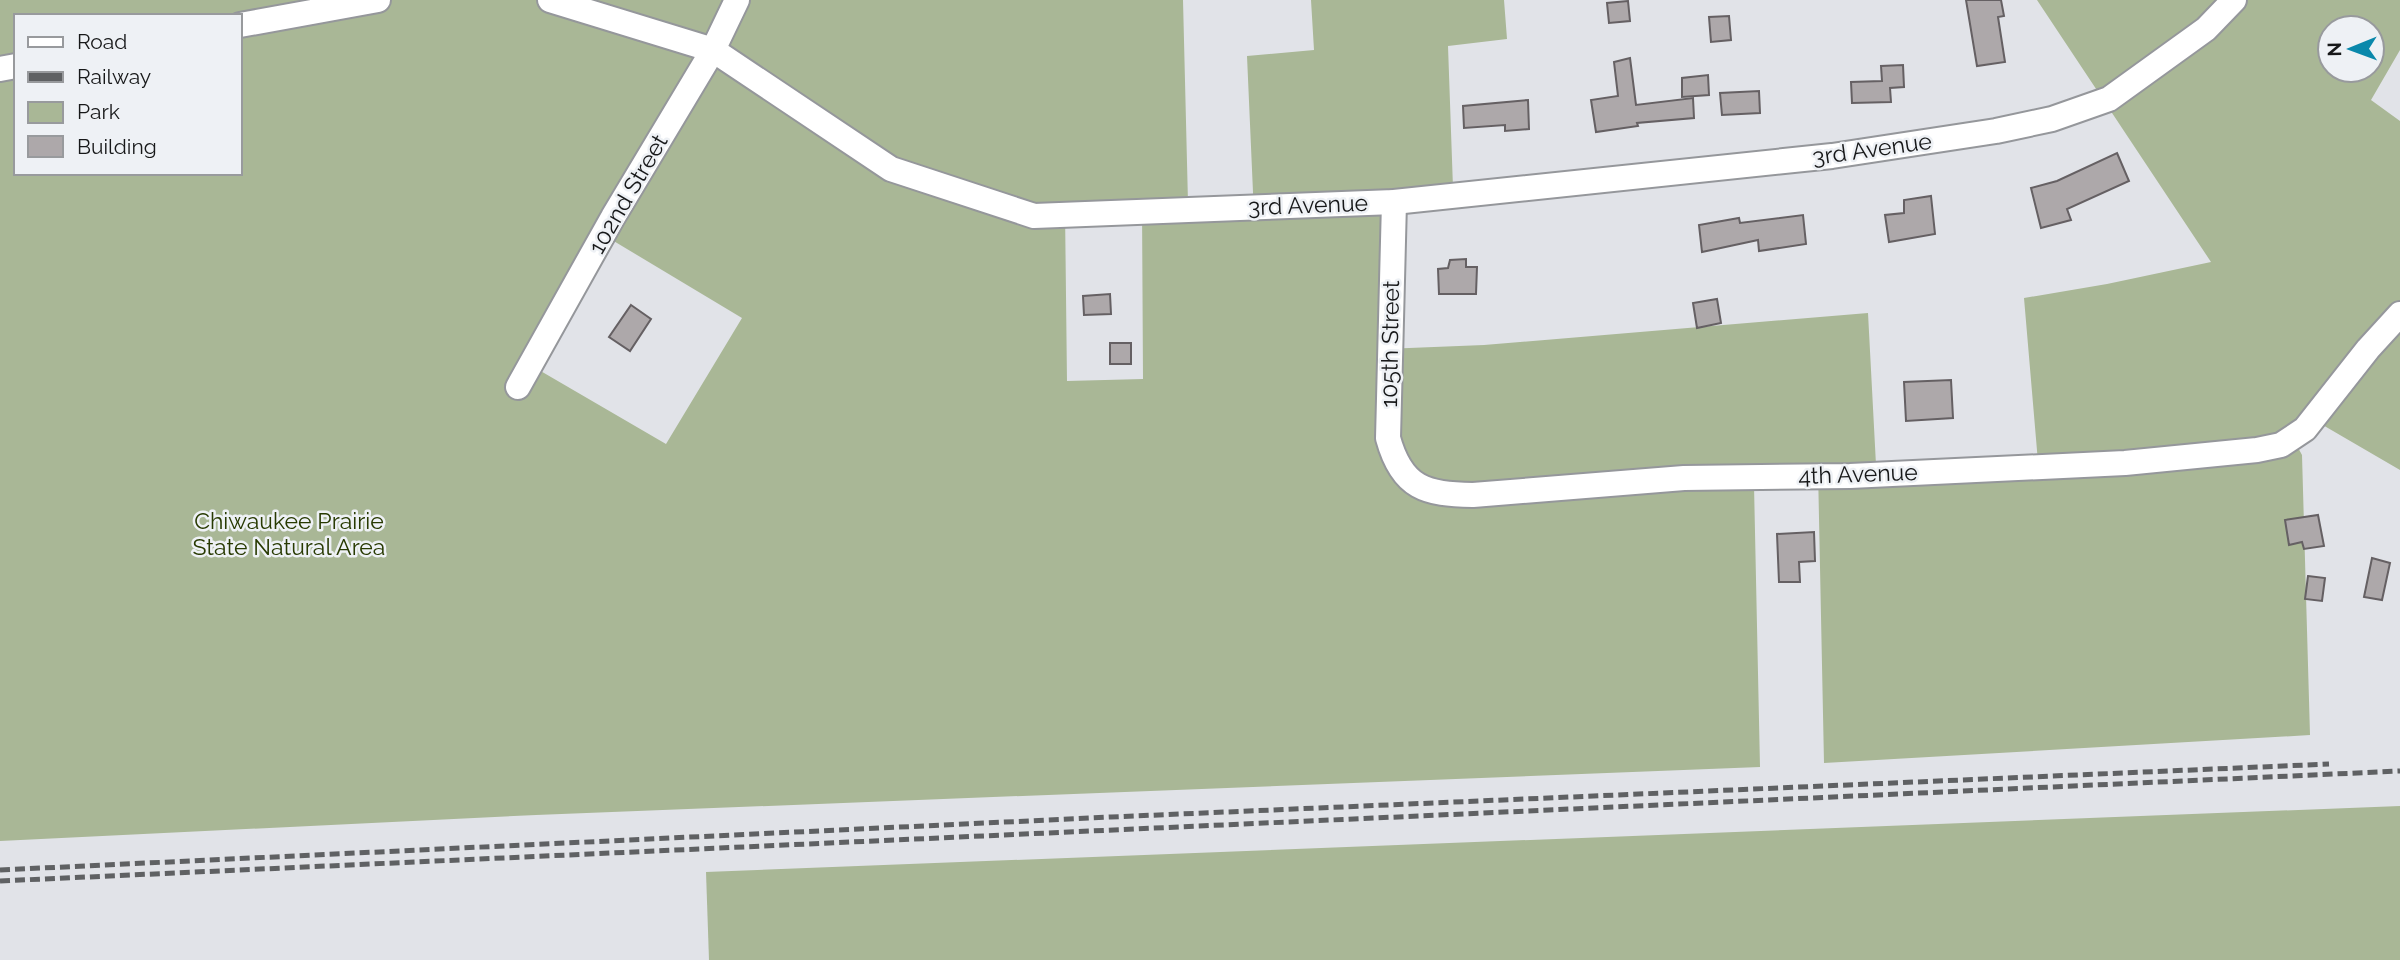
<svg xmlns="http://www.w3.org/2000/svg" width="2400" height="960" font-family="Raleway,sans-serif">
<rect width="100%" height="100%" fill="#e1e3e8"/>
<!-- green -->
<g fill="#a9b796" fill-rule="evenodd">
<path d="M0,0H1183L1188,203L1254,215L1247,56L1314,50L1311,0H1504L1507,39L1448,46L1453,188L1378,195L1384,231V349L1484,345L1868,313L1876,465L2039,474L2024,298L2107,284L2211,262L2037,0H2400V50L2371,100L2400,121V470L2309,417L2289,431L2302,455L2310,735L1824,763L1818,469L1754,485L1760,767L536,815L0,841ZM16,16H240V173H16ZM2330,28H2372V70H2330ZM1142,206L1143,379L1067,381L1065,209ZM597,231L742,318L666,444L520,359Z"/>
<path d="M2400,806V960H709L706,872Z"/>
</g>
<!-- building -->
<g fill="#ada8aa" stroke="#656063" stroke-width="2">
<path d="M1966,0H2001L2004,16L1998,17L2005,62L1977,66Z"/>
<path d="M1628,1L1630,21L1609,23L1607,3Z"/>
<path d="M1729,16L1731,40L1711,42L1709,17Z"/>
<path d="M1630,58L1636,105L1693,98L1694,118L1637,123L1638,126L1596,132L1591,100L1618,96L1614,62Z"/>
<path d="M1903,65L1904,87L1890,88L1891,102L1852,103L1851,82L1882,81L1881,66Z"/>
<path d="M1708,75L1709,95L1682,97V78Z"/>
<path d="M1759,91L1760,113L1722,115L1720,93Z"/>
<path d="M1528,100L1529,129L1505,131V125L1464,128L1463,106Z"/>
<path d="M2117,153L2129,181L2067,209L2071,220L2041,228L2031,188L2057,181Z"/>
<path d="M1931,196L1935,234L1889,242L1885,215L1904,213V200Z"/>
<path d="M1803,215L1806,244L1759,251L1758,240L1702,252L1699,225L1739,218L1740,223Z"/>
<path d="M1466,259V267H1477L1476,294H1439L1438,269L1448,268L1450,260Z"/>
<path d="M1110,294L1111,314L1084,315L1083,296Z"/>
<path d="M1717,299L1721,323L1697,328L1693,303Z"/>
<path d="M631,305L651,319L630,351L609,337Z"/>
<rect x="1110" y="343" width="21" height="21"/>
<path d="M1951,380L1953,418L1906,421L1904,382Z"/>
<path d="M2318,515L2324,546L2304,549L2302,542L2289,545L2285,520Z"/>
<path d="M1814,532L1815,561L1799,562L1800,582H1779L1777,534Z"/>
<path d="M2372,558L2390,563L2382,600L2364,597Z"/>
<path d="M2308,576L2325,578L2322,601L2305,599Z"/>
</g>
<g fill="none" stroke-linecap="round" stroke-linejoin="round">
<!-- minor casing -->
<g stroke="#95979b" stroke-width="28">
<g id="minor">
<path d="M550,0L713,50L891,169L1034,216L1394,202L1832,156L1996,131L2052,119L2109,99L2206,29L2234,0"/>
<path d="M240,25L378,0"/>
<path d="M0,69L16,66"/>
<path d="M1394,202L1388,438C1402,489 1426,494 1473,495L1684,478L1850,476L2125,463L2257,450L2281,445L2305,429L2368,349L2400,314"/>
<path d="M518,387L613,217L713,50L737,0"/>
</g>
</g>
<!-- minor -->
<use href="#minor" stroke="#fff" stroke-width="24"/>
<!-- rail -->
<g stroke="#5f6163" stroke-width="5" stroke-dasharray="10 5" stroke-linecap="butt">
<path d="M0,870L1111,817L2329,764"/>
<path d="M0,881L2400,771"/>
</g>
</g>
<g text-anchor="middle" stroke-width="5" stroke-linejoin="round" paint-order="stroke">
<!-- street labels -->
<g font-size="23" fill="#171819" stroke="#eef1f5">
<text transform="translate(1872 149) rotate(-8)" y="8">3rd Avenue</text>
<text transform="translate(628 194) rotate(-60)" y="8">102nd Street</text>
<text transform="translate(1308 205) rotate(-2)" y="8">3rd Avenue</text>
<text transform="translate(1390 344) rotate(-89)" y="8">105th Street</text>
<text transform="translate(1858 474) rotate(-2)" y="8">4th Avenue</text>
</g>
<!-- park labels -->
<g font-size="23" fill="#283a02" stroke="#eef1f5">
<text x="289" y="529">Chiwaukee Prairie<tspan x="289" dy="26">State Natural Area</tspan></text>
</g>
</g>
<!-- legend -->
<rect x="14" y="14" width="228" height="161" fill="#eef1f5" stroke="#989a9d" stroke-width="2"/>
<rect x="28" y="37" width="35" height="10" fill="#ffffff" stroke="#989a9d" stroke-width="2"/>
<text x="77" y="49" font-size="21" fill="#171819">Road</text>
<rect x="28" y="72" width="35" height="10" fill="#5f6163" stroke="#989a9d" stroke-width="2"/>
<text x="77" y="84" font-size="21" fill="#171819">Railway</text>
<rect x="28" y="102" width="35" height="21" fill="#a9b796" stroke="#989a9d" stroke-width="2"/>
<text x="77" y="119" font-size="21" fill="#171819">Park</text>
<rect x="28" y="136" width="35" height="21" fill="#ada8aa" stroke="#989a9d" stroke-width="2"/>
<text x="77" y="154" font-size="21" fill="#171819">Building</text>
<!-- north arrow -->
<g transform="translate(2351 49) rotate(269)"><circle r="33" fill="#eef1f5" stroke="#989a9d" stroke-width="2"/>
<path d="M0-5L12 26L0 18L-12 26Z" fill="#0a88ab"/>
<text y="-10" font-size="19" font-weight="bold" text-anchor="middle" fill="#171819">N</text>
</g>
</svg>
